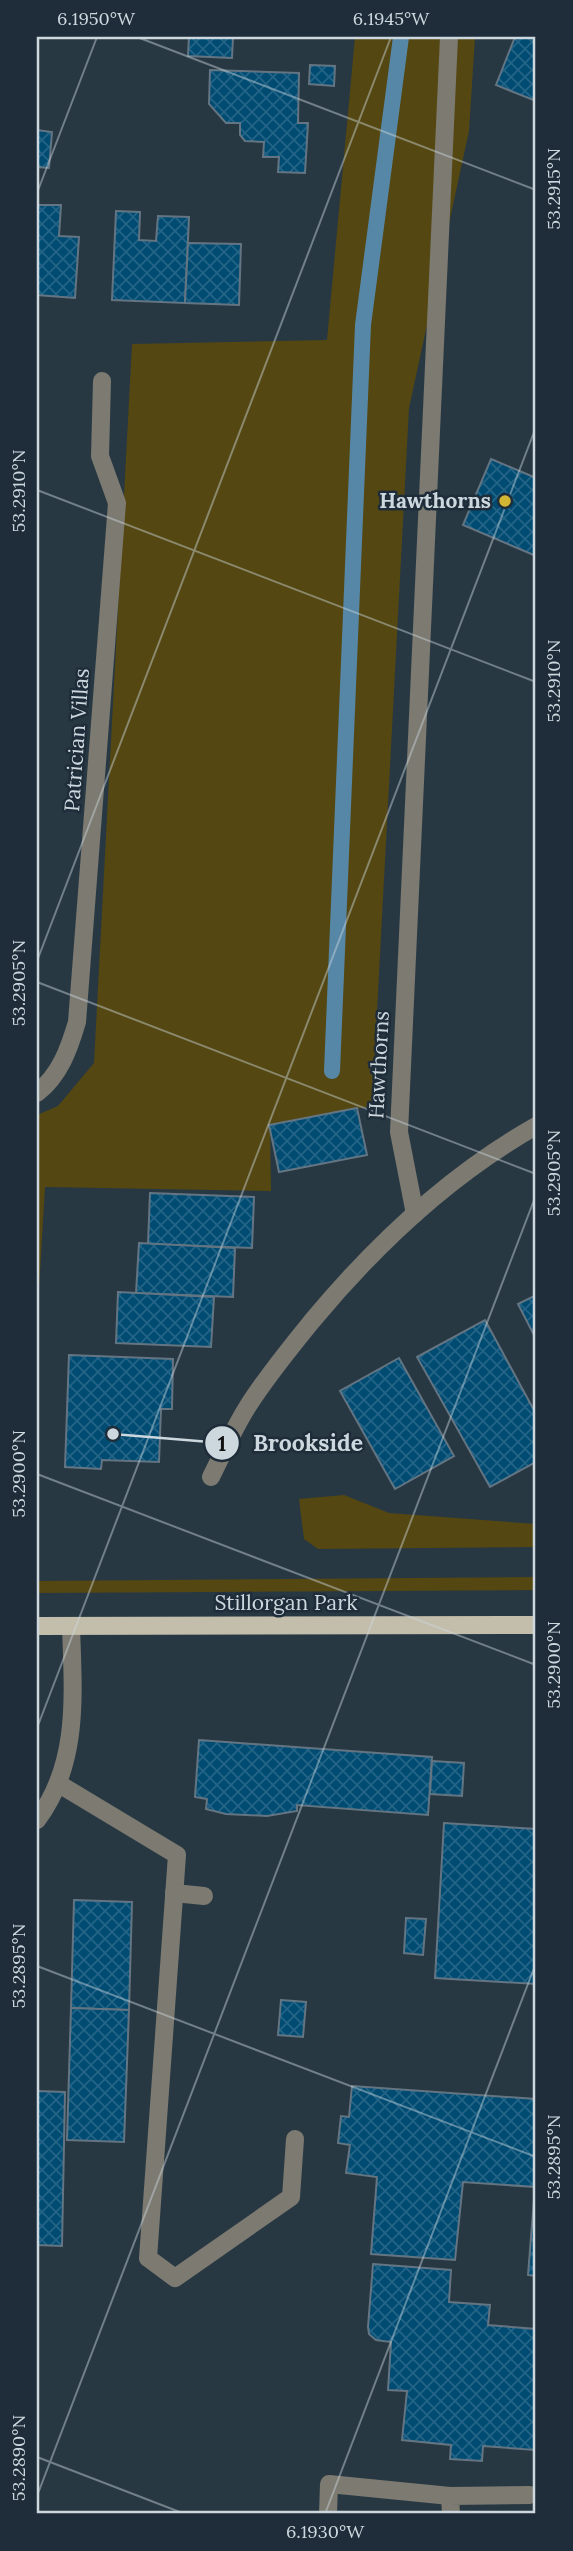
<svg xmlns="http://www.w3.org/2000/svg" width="573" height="2551" font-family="Lora,serif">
<defs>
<pattern id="building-cross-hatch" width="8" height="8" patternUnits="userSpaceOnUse" patternTransform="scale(1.75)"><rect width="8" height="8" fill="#004b72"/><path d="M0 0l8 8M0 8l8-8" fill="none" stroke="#246486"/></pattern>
</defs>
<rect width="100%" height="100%" fill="#283843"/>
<!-- green -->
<g fill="#544711">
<path d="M355,37H475L469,131L409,408L372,1106L270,1125L271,1191L45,1187L37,1323V1115L58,1106L94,1063L132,344L327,340Z"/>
<path d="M344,1495L389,1513L536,1524V1547L318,1549L304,1539L299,1499Z"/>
<path d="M536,1577V1590L37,1593V1581Z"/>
</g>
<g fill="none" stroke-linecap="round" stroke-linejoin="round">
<!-- stream -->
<path stroke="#5787a6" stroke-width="16" d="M332,1071L363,325L401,37"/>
</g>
<!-- building -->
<g fill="url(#building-cross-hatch)" stroke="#637582" stroke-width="2">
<path d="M189,37H233L232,58L188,56Z"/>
<path d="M515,37H536V101L496,85Z"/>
<path d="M310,65L335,66L334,86L309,84Z"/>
<path d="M210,70L299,73L298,123H308L305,173L278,172L279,157H263L264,142L245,141L240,135V123H226L209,104Z"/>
<path d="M37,130L52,132L49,168L37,167Z"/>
<path d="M37,205H61L59,236L79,237L75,298L37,295Z"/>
<path d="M116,211L140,212L139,240L156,241L158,216L189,217L185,303L112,300Z"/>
<path d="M188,243L241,244L239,305L185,303Z"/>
<path d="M491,459L536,478V556L463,525Z"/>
<path d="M357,1108L367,1155L279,1172L269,1125Z"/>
<path d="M150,1193L254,1197L252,1248L148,1244Z"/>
<path d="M139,1243L235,1248L233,1297L136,1293Z"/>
<path d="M118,1292L214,1297L211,1347L116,1343Z"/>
<path d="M536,1295V1339L518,1304Z"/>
<path d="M485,1320L536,1414V1462L490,1487L417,1357Z"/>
<path d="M69,1355L173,1359L172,1409H161L159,1462L102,1460L101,1469L65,1467Z"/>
<path d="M399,1358L454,1456L395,1489L340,1391Z"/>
<path d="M199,1740L432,1757L428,1815L297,1805V1811L267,1816L226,1814L206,1809L207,1799L195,1797Z"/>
<path d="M432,1761L464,1763L462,1796L430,1794Z"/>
<path d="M444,1823L536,1829V1984L435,1978Z"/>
<path d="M74,1900L132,1902L129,2010L71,2008Z"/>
<path d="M406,1918L426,1919L423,1955L404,1953Z"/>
<path d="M281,2000L306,2002L303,2037L278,2035Z"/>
<path d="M71,2008L129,2010L124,2142L67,2140Z"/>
<path d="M352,2086L536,2099V2276L528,2275L535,2187L463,2182L455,2260L371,2254L377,2177L346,2173L350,2145L338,2143L341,2116L349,2117Z"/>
<path d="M37,2091L65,2092L62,2246L37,2245Z"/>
<path d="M373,2264L451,2270L449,2302L490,2305L488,2325L536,2329L535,2450L483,2446L482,2461L450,2459L451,2445L402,2440L407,2391L388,2390L391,2342L376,2340L369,2334L368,2327Z"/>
</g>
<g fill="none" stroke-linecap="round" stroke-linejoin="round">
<!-- minor -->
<g stroke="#7c7a71" stroke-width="18">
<path d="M37,1093C60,1075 69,1049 77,1022L117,503L100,456L102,381"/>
<path d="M415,1214L399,1132L449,37"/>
<path d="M211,1477C223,1453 234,1428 248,1406C267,1376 290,1348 312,1321C376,1244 449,1175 536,1126"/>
<path d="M59,1784L177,1855L148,2258L175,2278L291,2197L295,2139"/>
<path d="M37,1820C80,1763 73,1693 71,1626"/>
<path d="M174,1893L204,1896"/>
<path d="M328,2514L329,2484L450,2496"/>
<path d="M451,2514L450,2496L530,2495"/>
</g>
<!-- major -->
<path stroke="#c3beac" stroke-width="18" d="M37,1626L536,1625"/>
</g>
<!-- ticks -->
<path fill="none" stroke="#cdd7de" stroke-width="2" stroke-opacity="0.45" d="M137,37L536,190M37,193L97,37M37,490L536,682M37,961L391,37M37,982L536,1174M37,1474L536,1665M37,1728L536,427M37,1966L536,2157M37,2457L185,2514M37,2496L536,1195M325,2514L536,1963"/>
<!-- markers -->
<circle fill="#d4b635" stroke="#1e2d39" stroke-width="2.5" cx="505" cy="501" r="7"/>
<g text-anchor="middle" stroke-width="5" stroke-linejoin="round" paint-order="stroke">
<!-- poi labels -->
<g font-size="21" font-weight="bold" fill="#cdd7de" stroke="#1e2d39" text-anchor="end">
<text x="491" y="508">Hawthorns</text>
</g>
<!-- street labels -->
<g font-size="21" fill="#cdd7de" stroke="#1e2d39">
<text transform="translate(77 740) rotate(-86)" y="7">Patrician Villas</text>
<text transform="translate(379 1065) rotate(-87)" y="7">Hawthorns</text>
<text x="286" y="1610">Stillorgan Park</text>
</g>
</g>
<!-- callouts -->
<path fill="none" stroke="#cdd7de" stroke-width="2.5" d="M113 1434L222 1443"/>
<g fill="#cdd7de" stroke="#1e2d39" stroke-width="2.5">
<circle cx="113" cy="1434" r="7"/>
<circle cx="222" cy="1443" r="18"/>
</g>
<g font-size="21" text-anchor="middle" font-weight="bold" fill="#111">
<text x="222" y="1451">1</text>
</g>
<g font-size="23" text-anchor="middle" font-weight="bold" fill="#cdd7de" stroke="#1e2d39" stroke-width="5" stroke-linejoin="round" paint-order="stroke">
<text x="308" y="1451">Brookside</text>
</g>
<!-- border -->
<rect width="573" height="2551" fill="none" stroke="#1e2d39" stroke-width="77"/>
<rect x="38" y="38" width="496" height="2474" fill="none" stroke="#cdd7de" stroke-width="2.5"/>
<g font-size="18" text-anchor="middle" fill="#cdd7de">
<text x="96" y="25">6.1950°W</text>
<text x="391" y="25">6.1945°W</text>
<text transform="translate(554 189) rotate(-90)" y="6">53.2915°N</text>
<text transform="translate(19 491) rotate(-90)" y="6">53.2910°N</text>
<text transform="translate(554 681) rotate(-90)" y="6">53.2910°N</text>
<text transform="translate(19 983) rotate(-90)" y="6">53.2905°N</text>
<text transform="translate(554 1173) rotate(-90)" y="6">53.2905°N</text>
<text transform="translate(19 1474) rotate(-90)" y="6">53.2900°N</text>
<text transform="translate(554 1665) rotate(-90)" y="6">53.2900°N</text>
<text transform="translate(19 1966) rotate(-90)" y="6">53.2895°N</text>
<text transform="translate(554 2157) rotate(-90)" y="6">53.2895°N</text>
<text transform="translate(19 2458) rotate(-90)" y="6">53.2890°N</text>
<text x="325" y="2538">6.1930°W</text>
</g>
</svg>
